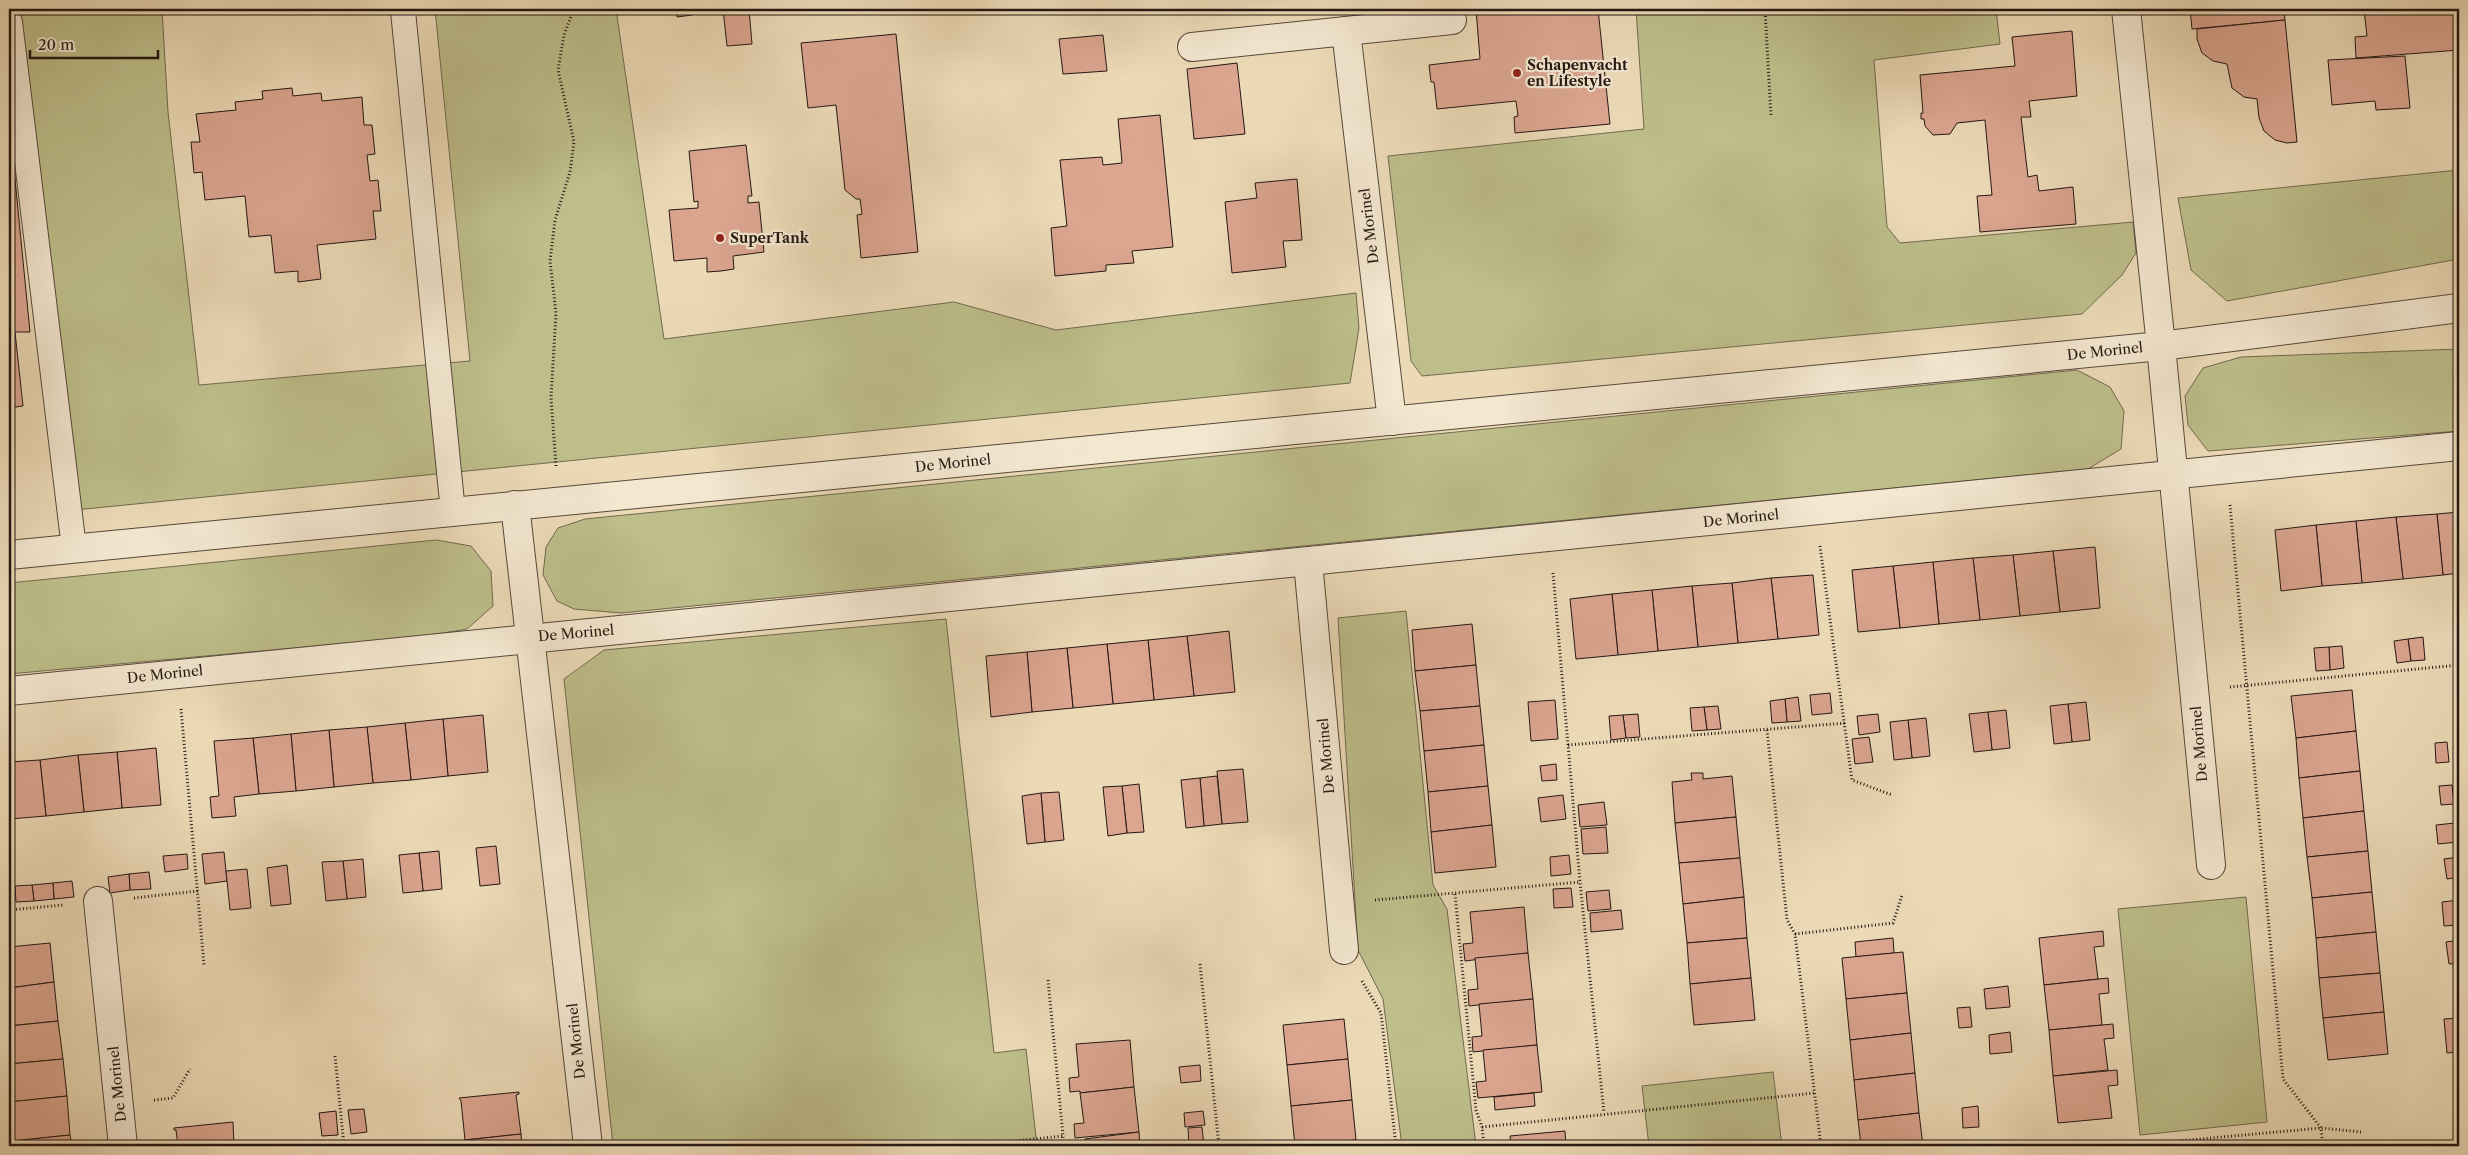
<svg xmlns="http://www.w3.org/2000/svg" width="2468" height="1155" font-family="'Libre Caslon Text',serif">
<rect width="100%" height="100%" fill="#ecdab7"/>
<filter id="stains"><feTurbulence type="fractalNoise" baseFrequency=".004" numOctaves="4"/><feColorMatrix values="0 0 0 0 .2 0 0 0 0 .09 0 0 0 0 .02 0 0 0 .5 -.17"/></filter>
<radialGradient id="worn" r=".72"><stop offset=".6" stop-color="#630" stop-opacity="0"/><stop offset="1" stop-color="#630" stop-opacity=".3"/></radialGradient>
<!-- green -->
<g fill="#bdbe8a" stroke="#706a4e">
<path d="M17,9H162L168,112L199,385L470,361L435,9H616L664,339L954,302L1056,330L1356,293L1359,328L1350,383L75,510Z"/>
<path d="M1636,9H1996L2000,44L1874,60L1887,227L1900,243L2133,222L2136,253L2122,275L2082,314L1422,376L1411,361L1388,156L1644,129Z"/>
<path d="M2459,170V259L2227,301L2191,270L2178,198Z"/>
<path d="M2459,349V431L2208,451L2188,425L2185,396L2203,368L2241,357Z"/>
<path d="M2077,370L2110,387L2124,411L2121,449L2088,469L621,613L574,609L557,601L543,575L546,547L558,528L585,519Z"/>
<path d="M436,540L471,546L491,571L493,606L467,629L425,636L9,674V583Z"/>
<path d="M1406,611L1433,885L1447,909L1476,1146H1402L1383,999L1358,950L1338,618Z"/>
<path d="M946,619L994,1053L1026,1049L1037,1146H613L564,679L604,650Z"/>
<path d="M2246,897L2267,1122L2140,1135L2118,909Z"/>
<path d="M1773,1072L1782,1146H1649L1642,1086Z"/>
</g>
<!-- building -->
<g fill="#dba590" stroke="#241712">
<path d="M676,9H692V15L677,17Z"/>
<path d="M723,9H749L752,44L727,46Z"/>
<path d="M1476,9H1598L1610,124L1515,133L1514,117L1518,116L1516,101L1437,109L1434,82H1431L1429,65L1480,59Z"/>
<path d="M2190,9H2284L2285,20L2192,29Z"/>
<path d="M2364,9H2454V17L2459,16V50L2356,58L2355,37L2367,36Z"/>
<path d="M2285,20L2297,142L2287,143L2275,140L2264,131L2259,118L2257,99L2244,97L2232,88L2227,64L2213,61L2202,53L2197,39V29Z"/>
<path d="M2072,31L2077,96L2029,101L2031,117H2021L2028,177L2037,175L2039,191L2073,187L2076,224L1980,232L1977,196L1992,195L1985,120L1957,123L1950,134L1933,135L1925,126L1924,119H1921V113H1923L1920,75L2015,66L2012,37Z"/>
<path d="M896,34L918,252L861,258L857,215L862,214L860,199H856L845,190L836,105L808,108L801,43Z"/>
<path d="M1103,35L1107,71L1063,74L1059,39Z"/>
<path d="M2405,56L2410,108L2376,110L2375,101L2332,105L2328,60Z"/>
<path d="M1237,63L1245,134L1194,139L1187,69Z"/>
<path d="M292,88L293,96L321,93L322,101L362,97L364,125H372L375,154L367,155L370,181L378,180L381,211H373L376,239L317,245L321,279L298,282V271L275,273L271,235L249,237L245,196L205,200L202,172L194,173L191,142H200L196,114L236,110L235,102L263,99L262,91Z"/>
<path d="M1160,115L1173,247L1132,251L1134,263L1106,265V271L1055,276L1051,228L1067,226L1060,160L1102,157L1103,165L1122,163L1118,119Z"/>
<path d="M9,118L30,332H15L23,406L9,408Z"/>
<path d="M746,145L752,196H748V203L759,202L764,252L733,256L734,269L721,271L707,272V258L674,261L669,210L698,208V201L694,202L689,151Z"/>
<path d="M1297,179L1302,240L1283,241L1286,267L1232,273L1225,202L1257,198L1255,183Z"/>
<path d="M2459,512V573L2443,575L2437,514Z"/>
<path d="M2437,514L2443,575L2403,579L2396,517Z"/>
<path d="M2396,517L2403,579L2362,583L2356,521Z"/>
<path d="M2356,521L2362,583L2322,586L2316,525Z"/>
<path d="M2316,525L2322,586L2281,591L2275,530Z"/>
<path d="M2095,547L2100,608L2060,612L2053,551Z"/>
<path d="M2053,551L2060,612L2020,616L2013,555Z"/>
<path d="M2013,555L2020,616L1980,620L1973,558Z"/>
<path d="M1973,558L1980,620L1939,624L1933,562Z"/>
<path d="M1933,562L1939,624L1900,628L1893,566Z"/>
<path d="M1893,566L1900,628L1858,632L1852,570Z"/>
<path d="M1813,575L1819,635L1778,639L1771,578Z"/>
<path d="M1771,578L1778,639L1738,643L1732,583Z"/>
<path d="M1732,583L1738,643L1698,647L1692,586Z"/>
<path d="M1692,586L1698,647L1658,651L1652,590Z"/>
<path d="M1652,590L1658,651L1618,655L1612,594Z"/>
<path d="M1612,594L1618,655L1576,659L1570,599Z"/>
<path d="M1472,624L1476,665L1415,671L1412,630Z"/>
<path d="M1229,631L1235,692L1194,696L1187,636Z"/>
<path d="M1187,636L1194,696L1154,700L1148,640Z"/>
<path d="M2423,637L2425,660L2411,661L2408,639Z"/>
<path d="M2408,639L2411,661L2397,663L2394,641Z"/>
<path d="M1148,640L1154,700L1113,704L1107,644Z"/>
<path d="M1107,644L1113,704L1073,708L1067,648Z"/>
<path d="M2342,646L2344,668L2330,670L2329,647Z"/>
<path d="M2329,647L2330,670L2316,671L2314,648Z"/>
<path d="M1067,648L1073,708L1032,712L1027,652Z"/>
<path d="M1027,652L1032,712L991,717L986,656Z"/>
<path d="M1476,665L1480,706L1420,711L1415,671Z"/>
<path d="M2352,690L2356,731L2296,738L2291,696Z"/>
<path d="M1830,693L1832,713L1812,715L1810,695Z"/>
<path d="M1798,697L1801,721L1787,722L1785,699Z"/>
<path d="M1785,699L1787,722L1772,723L1770,701Z"/>
<path d="M1555,700L1558,739L1531,741L1528,702Z"/>
<path d="M2086,702L2090,740L2072,742L2068,704Z"/>
<path d="M2068,704L2072,742L2054,744L2050,706Z"/>
<path d="M1480,706L1484,745L1424,751L1420,711Z"/>
<path d="M1718,706L1721,729L1707,730L1704,707Z"/>
<path d="M1704,707L1707,730L1692,731L1690,708Z"/>
<path d="M2006,710L2010,748L1992,750L1988,712Z"/>
<path d="M1988,712L1992,750L1974,752L1969,714Z"/>
<path d="M1638,714L1640,737L1626,738L1623,715Z"/>
<path d="M1878,714L1880,732L1859,735L1857,716Z"/>
<path d="M483,715L488,772L448,776L443,719Z"/>
<path d="M1623,715L1626,738L1611,740L1609,716Z"/>
<path d="M1926,718L1930,756L1912,758L1908,720Z"/>
<path d="M443,719L448,776L411,780L405,723Z"/>
<path d="M1908,720L1912,758L1894,760L1890,722Z"/>
<path d="M405,723L411,780L373,783L367,727Z"/>
<path d="M367,727L373,783L334,787L329,730Z"/>
<path d="M329,730L334,787L296,791L291,734Z"/>
<path d="M2356,731L2360,771L2299,778L2296,738Z"/>
<path d="M291,734L296,791L259,794L253,738Z"/>
<path d="M1869,737L1873,762L1855,764L1852,739Z"/>
<path d="M253,738L259,794L234,797L236,816L212,818L210,797L219,796L214,741Z"/>
<path d="M2447,742L2449,762L2436,763L2435,743Z"/>
<path d="M1484,745L1488,786L1428,792L1424,751Z"/>
<path d="M156,748L161,805L122,808L117,752Z"/>
<path d="M117,752L122,808L84,812L78,755Z"/>
<path d="M78,755L84,812L46,816L40,760Z"/>
<path d="M40,760L46,816L9,819V762Z"/>
<path d="M1556,764L1557,780L1542,781L1540,766Z"/>
<path d="M1243,769L1248,822L1222,824L1217,771Z"/>
<path d="M2360,771L2364,811L2303,818L2299,778Z"/>
<path d="M1691,773H1703V779L1732,776L1736,817L1675,823L1672,782L1692,780Z"/>
<path d="M1217,776L1222,824L1204,826L1200,778Z"/>
<path d="M1200,778L1204,826L1186,828L1181,780Z"/>
<path d="M1139,784L1144,832L1127,833L1122,786Z"/>
<path d="M2452,785L2454,804L2441,805L2439,786Z"/>
<path d="M1122,786L1127,833L1108,836L1103,787Z"/>
<path d="M1488,786L1492,825L1431,832L1428,792Z"/>
<path d="M1059,792L1064,840L1045,842L1041,793Z"/>
<path d="M1041,793L1045,842L1027,844L1022,796Z"/>
<path d="M1563,795L1566,819L1541,822L1538,798Z"/>
<path d="M1604,802L1607,825L1580,827L1578,805Z"/>
<path d="M2364,811L2368,851L2307,857L2303,818Z"/>
<path d="M1736,817L1740,858L1679,863L1675,823Z"/>
<path d="M2455,823L2458,842L2438,844L2436,825Z"/>
<path d="M1492,825L1496,867L1435,873L1431,832Z"/>
<path d="M1606,827L1608,853L1583,854L1581,829Z"/>
<path d="M496,846L500,884L480,886L476,848Z"/>
<path d="M439,851L442,889L423,891L419,853Z"/>
<path d="M2368,851L2372,892L2312,898L2307,857Z"/>
<path d="M224,852L227,881L205,884L202,854Z"/>
<path d="M419,853L423,891L403,893L399,855Z"/>
<path d="M187,854L188,869L165,872L163,856Z"/>
<path d="M1569,855L1571,874L1551,876L1550,857Z"/>
<path d="M2459,857V877L2447,879L2444,859Z"/>
<path d="M1740,858L1744,897L1683,904L1679,863Z"/>
<path d="M363,859L366,897L347,899L343,861Z"/>
<path d="M343,861L347,899L326,901L322,862Z"/>
<path d="M287,865L291,904L271,906L267,868Z"/>
<path d="M9,868L13,901H9Z"/>
<path d="M247,869L251,908L230,910L226,871Z"/>
<path d="M149,872L151,889L130,890L129,874Z"/>
<path d="M129,874L130,890L110,893L108,877Z"/>
<path d="M72,881L74,897L54,899L53,883Z"/>
<path d="M53,883L54,899L34,901L32,885Z"/>
<path d="M32,885L34,901L16,902L15,886Z"/>
<path d="M1571,888L1573,907L1554,908L1553,889Z"/>
<path d="M1609,890L1611,909L1588,911L1586,892Z"/>
<path d="M2372,892L2376,932L2316,938L2312,898Z"/>
<path d="M1744,897L1747,938L1687,943L1683,904Z"/>
<path d="M2459,900V925L2444,926L2442,902Z"/>
<path d="M1524,907L1528,953L1465,961L1463,944L1473,943L1470,912Z"/>
<path d="M1621,910L1623,929L1591,932L1590,913Z"/>
<path d="M2103,931L2104,946L2094,947L2098,979L2044,985L2039,938Z"/>
<path d="M2376,932L2380,973L2319,978L2316,938Z"/>
<path d="M1747,938L1751,978L1690,984L1687,943Z"/>
<path d="M1893,938L1894,953L1856,957L1855,942Z"/>
<path d="M2459,940V963L2449,964L2446,942Z"/>
<path d="M50,943L54,982L9,988V947Z"/>
<path d="M1903,952L1907,993L1846,999L1842,958Z"/>
<path d="M1528,953L1533,999L1469,1006L1468,990L1478,989L1475,958Z"/>
<path d="M2459,964V981H2455L2453,965Z"/>
<path d="M2380,973L2384,1012L2323,1018L2319,978Z"/>
<path d="M1751,978L1755,1020L1694,1025L1690,984Z"/>
<path d="M2108,978L2109,993L2099,994L2102,1025L2049,1030L2044,985Z"/>
<path d="M54,982L58,1021L9,1026V988Z"/>
<path d="M2008,986L2010,1007L1986,1009L1984,989Z"/>
<path d="M1907,993L1911,1033L1850,1040L1846,999Z"/>
<path d="M1533,999L1537,1045L1473,1052L1472,1037L1482,1036L1479,1004Z"/>
<path d="M1970,1007L1972,1027L1959,1028L1957,1008Z"/>
<path d="M2384,1012L2388,1054L2328,1060L2323,1018Z"/>
<path d="M2459,1018V1052L2447,1053L2444,1019Z"/>
<path d="M1344,1019L1348,1059L1287,1065L1283,1025Z"/>
<path d="M58,1021L63,1059L9,1064V1026Z"/>
<path d="M2113,1024L2114,1038L2104,1039L2108,1070L2053,1076L2049,1030Z"/>
<path d="M2010,1032L2012,1052L1990,1054L1989,1035Z"/>
<path d="M1911,1033L1915,1073L1854,1080L1850,1040Z"/>
<path d="M1130,1040L1134,1087L1080,1093V1091L1070,1092L1069,1078L1079,1077L1076,1044Z"/>
<path d="M1537,1045L1542,1092L1478,1098L1476,1082L1486,1081L1483,1050Z"/>
<path d="M63,1059L67,1096L9,1102V1064Z"/>
<path d="M1348,1059L1352,1100L1291,1106L1287,1065Z"/>
<path d="M1200,1065L1201,1081L1181,1083L1179,1067Z"/>
<path d="M2117,1070L2118,1085L2108,1086L2112,1118L2058,1123L2053,1076Z"/>
<path d="M1915,1073L1919,1113L1858,1120L1854,1080Z"/>
<path d="M1134,1087L1139,1132L1075,1138L1074,1124L1084,1123L1080,1093Z"/>
<path d="M519,1092V1094L516,1095L521,1134L465,1140L461,1101L459,1098Z"/>
<path d="M1534,1093L1535,1106L1495,1110L1494,1097Z"/>
<path d="M67,1096L70,1135L13,1141L9,1102Z"/>
<path d="M1352,1100L1356,1140L1295,1146L1291,1106Z"/>
<path d="M1978,1106L1979,1127L1963,1128L1962,1108Z"/>
<path d="M364,1109L367,1132L351,1134L348,1110Z"/>
<path d="M336,1111L338,1135L322,1136L319,1113Z"/>
<path d="M1203,1111L1205,1125L1185,1127L1184,1113Z"/>
<path d="M1919,1113L1923,1146H1861L1858,1120Z"/>
<path d="M233,1122L234,1146H178L176,1130H174V1128Z"/>
<path d="M1202,1127L1204,1146H1189L1188,1128Z"/>
<path d="M1565,1131L1566,1146H1511L1510,1136Z"/>
<path d="M1139,1132L1140,1146H1086L1085,1139Z"/>
<path d="M521,1134L522,1146H466L465,1140Z"/>
<path d="M70,1135L72,1146H14L13,1141Z"/>
<path d="M1356,1140L1357,1146H1295Z"/>
</g>
<g fill="none" stroke-linecap="round" stroke-linejoin="round">
<!-- service casing -->
<g stroke="#56483b" stroke-width="26">
<g id="service">
<path d="M403,11L453,512"/>
<path d="M10,22L74,548"/>
</g>
</g>
<!-- pedestrian casing -->
<g stroke="#56483b" stroke-width="30">
<path id="pedestrian" d="M98,901L123,1146"/>
</g>
<!-- minor casing -->
<g stroke="#56483b" stroke-width="30">
<g id="minor">
<path d="M2126,9L2161,346L2211,865"/>
<path d="M1346,31L1392,421"/>
<path d="M1192,47L1452,20"/>
<path d="M515,505L588,1146"/>
<path d="M9,555L2161,346L2459,308"/>
<path d="M1308,562L1344,950"/>
<path d="M9,691L2459,446"/>
</g>
</g>
<!-- path -->
<g stroke="#241712" stroke-width="3" stroke-dasharray="1 2.5" stroke-linecap="butt">
<path d="M1765,9L1771,116"/>
<path d="M556,466L551,398L556,313L550,261L555,220L570,172L574,142L558,70L564,35L574,9"/>
<path d="M2230,505L2283,1079L2321,1128L2323,1146"/>
<path d="M1820,546L1852,780L1892,795"/>
<path d="M1553,573L1580,882L1604,1113"/>
<path d="M2230,687L2459,665"/>
<path d="M181,709L204,965"/>
<path d="M1767,730L1787,920L1795,934L1821,1146"/>
<path d="M1568,745L1846,723"/>
<path d="M1455,894L1476,1110L1482,1127L1484,1146"/>
<path d="M134,898L198,891"/>
<path d="M1375,900L1580,882"/>
<path d="M9,910L63,905"/>
<path d="M1795,934L1893,923L1902,895"/>
<path d="M1200,964L1219,1146"/>
<path d="M1048,980L1064,1146"/>
<path d="M1362,981L1381,1013L1396,1146"/>
<path d="M335,1056L344,1146"/>
<path d="M154,1100L173,1098L190,1069"/>
<path d="M1482,1127L1815,1093"/>
<path d="M967,1146L1063,1136"/>
<path d="M2123,1146L2321,1128L2361,1132"/>
</g>
<!-- service -->
<use href="#service" stroke="#f3e7d0" stroke-width="24"/>
<!-- pedestrian -->
<use href="#pedestrian" stroke="#f3e7d0" stroke-width="28"/>
<!-- minor -->
<use href="#minor" stroke="#f3e7d0" stroke-width="28"/>
</g>
<!-- markers -->
<g fill="#8f2418" stroke="#f3e7d0" stroke-width="2">
<circle cx="1517" cy="73" r="5"/>
<circle cx="720" cy="238" r="5"/>
</g>
<g text-anchor="middle" stroke-width="4.5" stroke-linejoin="round" paint-order="stroke">
<!-- poi labels -->
<g font-size="14" font-weight="bold" fill="#241712" stroke="#f3e7d0" text-anchor="start">
<text x="1527" y="70">Schapenvacht<tspan x="1527" dy="16">en Lifestyle</tspan></text>
<text x="730" y="243">SuperTank</text>
</g>
<!-- street labels -->
<g font-size="14" fill="#241712" stroke="#f3e7d0">
<text transform="translate(1369 226) rotate(-97)" y="5">De Morinel</text>
<text transform="translate(2105 351) rotate(-6)" y="5">De Morinel</text>
<text transform="translate(953 463) rotate(-6)" y="5">De Morinel</text>
<text transform="translate(1741 518) rotate(-6)" y="5">De Morinel</text>
<text transform="translate(576 633) rotate(-5)" y="5">De Morinel</text>
<text transform="translate(165 674) rotate(-6)" y="5">De Morinel</text>
<text transform="translate(2199 744) rotate(-95)" y="5">De Morinel</text>
<text transform="translate(1326 756) rotate(-95)" y="5">De Morinel</text>
<text transform="translate(576 1041) rotate(-96)" y="5">De Morinel</text>
<text transform="translate(117 1084) rotate(-96)" y="5">De Morinel</text>
</g>
</g>
<!-- margin -->
<rect width="2468" height="1155" fill="none" stroke="#ecdab7" stroke-width="30"/>
<rect x="10" y="10" width="2448" height="1135" fill="none" stroke="#241712" stroke-width="2.5"/>
<rect x="15" y="15" width="2438" height="1125" fill="none" stroke="#241712"/>
<!-- scale -->
<path d="M30 50v8h128v-8" fill="none" stroke="#241712" stroke-width="2.5"/>
<text x="38" y="50" font-size="15" fill="#241712" stroke="#f3e7d0" stroke-width="4" paint-order="stroke">20 m</text>
<rect width="100%" height="100%" filter="url(#stains)"/>
<rect width="100%" height="100%" fill="url(#worn)"/>
</svg>
